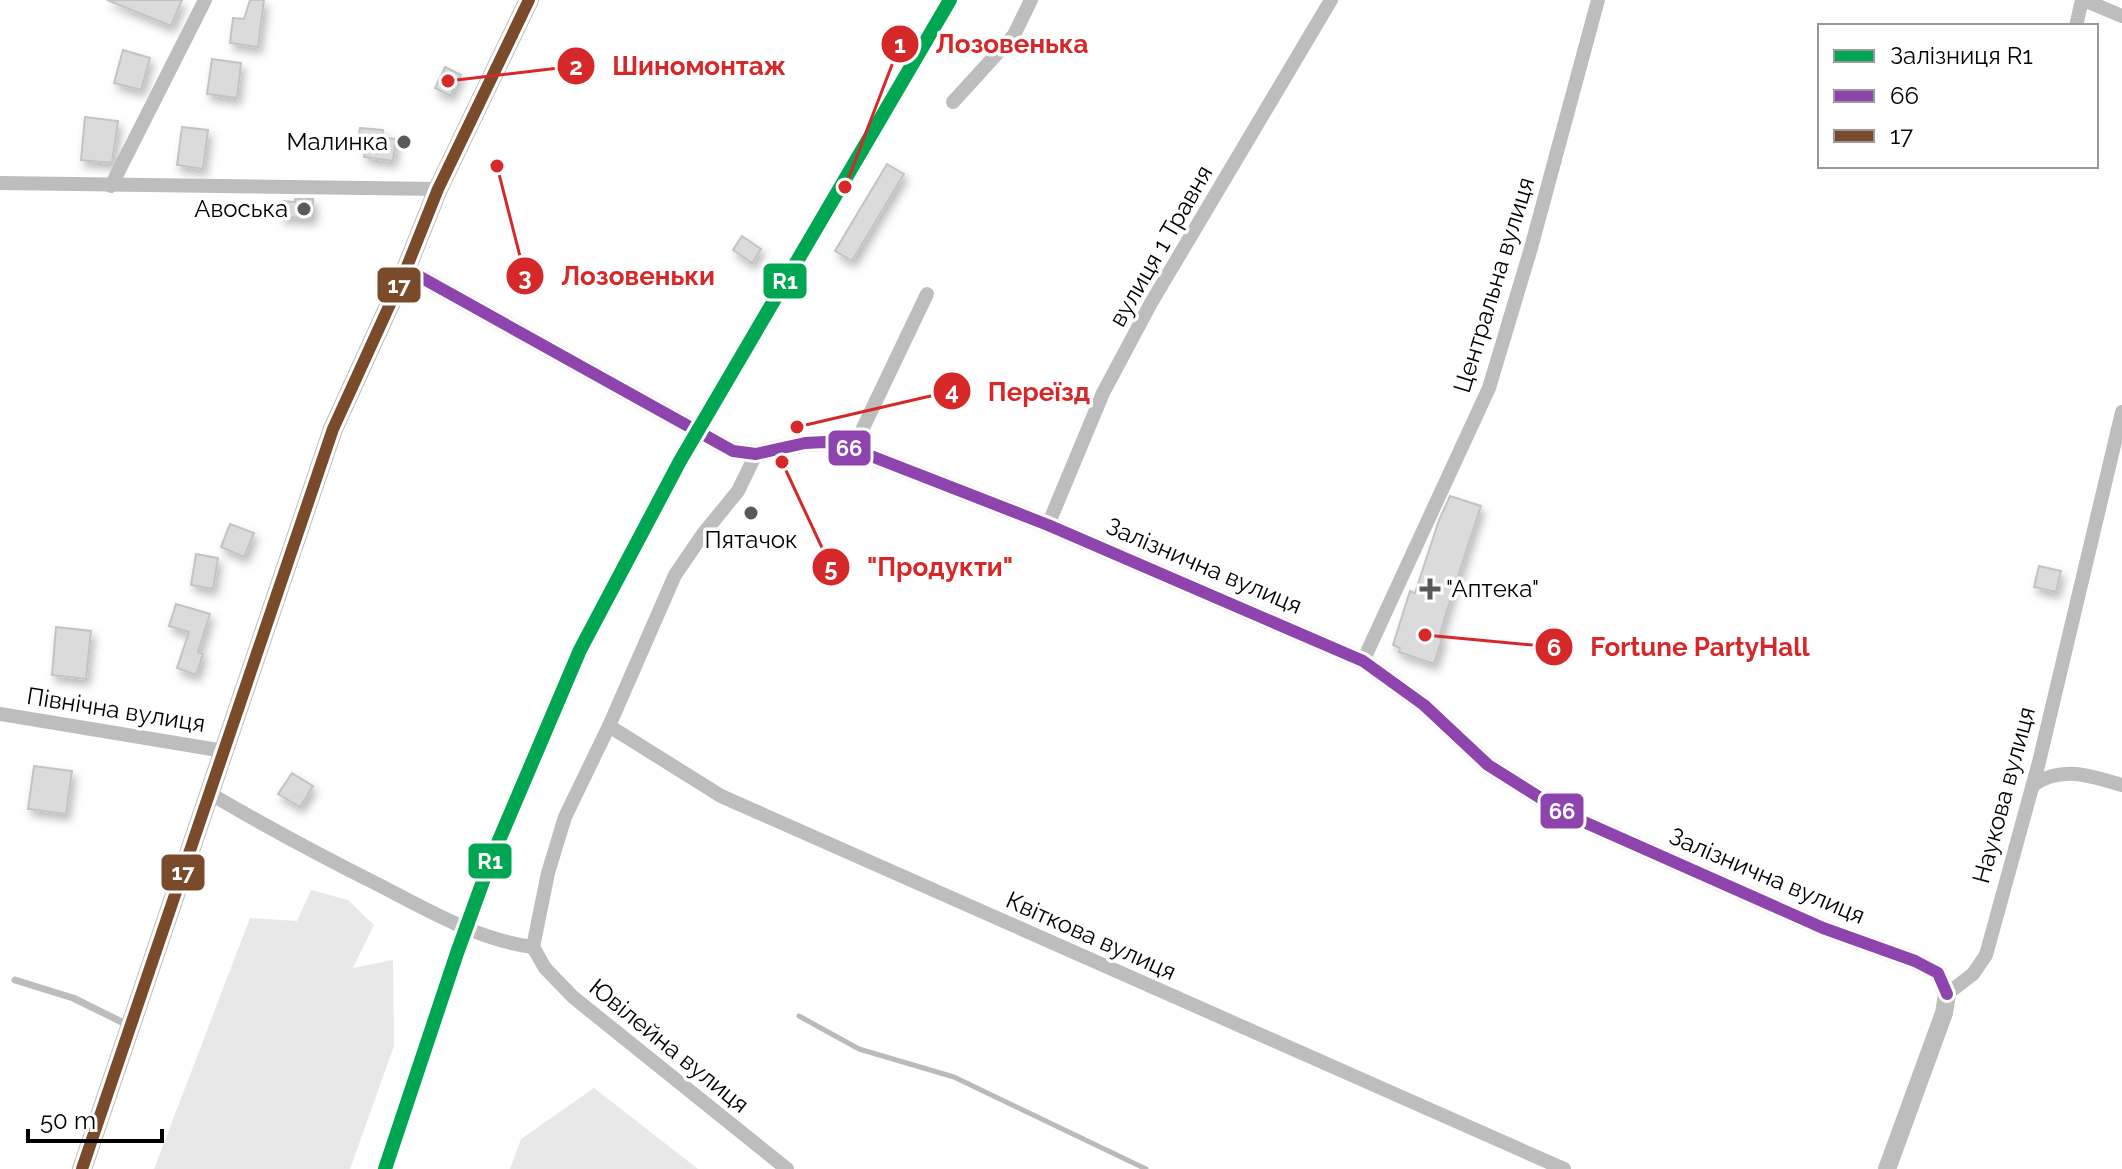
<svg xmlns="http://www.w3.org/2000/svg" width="2122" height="1169" font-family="Raleway,sans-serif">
<defs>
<filter id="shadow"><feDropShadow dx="3.5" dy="6" stdDeviation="4" flood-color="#0004"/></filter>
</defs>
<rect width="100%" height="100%" fill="#fff"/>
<!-- green -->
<g fill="#e8e8e8">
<path d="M311,890L348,900L374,925L353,968L393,960L394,1046L350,1169H154L250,918L297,921Z"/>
<path d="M594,1088L698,1169H510L521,1139Z"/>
</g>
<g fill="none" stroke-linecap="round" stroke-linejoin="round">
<!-- stream -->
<path stroke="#bababa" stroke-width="5" d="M799,1016L859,1049L954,1077L1146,1169"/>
</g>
<!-- building -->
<g fill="#dbdbdb" stroke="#c3c3c3" stroke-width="2" filter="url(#shadow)">
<path d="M107,0H182L171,26Z"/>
<path d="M250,0H264L258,47L230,43L233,18L244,19Z"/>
<path d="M123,50L150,58L141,90L114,83Z"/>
<path d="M212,59L241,63L237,98L207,94Z"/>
<path d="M445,67L461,75L450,96L435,88Z"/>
<path d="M85,117L118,121L112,163L81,160Z"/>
<path d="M182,127L208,130L203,169L177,165Z"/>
<path d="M360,128L383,130L382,137L396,139L393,161L364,157L366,143L358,142Z"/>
<path d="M887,164L904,174L852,261L835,251Z"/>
<path d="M295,199H313V218L281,217L283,201L295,202Z"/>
<path d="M742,236L761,249L752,263L733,250Z"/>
<path d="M1450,496L1481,506L1449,604L1439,638L1442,639L1434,664L1399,652L1400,648L1393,645L1410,591L1415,593L1439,520Z"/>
<path d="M230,524L254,533L244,557L221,547Z"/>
<path d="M196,554L218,558L213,589L191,585Z"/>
<path d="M2039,566L2061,571L2056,592L2034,587Z"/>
<path d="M176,604L210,614L198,652L203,654L196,675L177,668L189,632L169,626Z"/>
<path d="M56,627L91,631L86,679L52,675Z"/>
<path d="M34,766L72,771L66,814L28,809Z"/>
<path d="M292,773L313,786L300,807L278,794Z"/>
</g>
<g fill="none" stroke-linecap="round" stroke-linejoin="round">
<!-- service -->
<path stroke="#bdbdbd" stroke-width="7" d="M15,980L73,998L130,1026"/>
<!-- minor -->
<g stroke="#bdbdbd" stroke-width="14">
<path d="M2084,0L2122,16"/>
<path d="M2076,26L2082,0"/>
<path d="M953,102L1014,35L1031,0"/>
<path d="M0,183L438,189"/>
<path d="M111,186L205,0"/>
<path d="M853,449L927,294"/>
<path d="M1048,525L1103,393L1151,303L1331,0"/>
<path d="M1363,661L1489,388L1531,248L1598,0"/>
<path d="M0,714L224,751"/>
<path d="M609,726L721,796L1564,1169"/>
<path d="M2033,785C2062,765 2090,776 2122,785"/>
<path d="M209,793C265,826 323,857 381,886C429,911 479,940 533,947"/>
<path d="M533,947L548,873L565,817L609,726L675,575L703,534L738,491L756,454"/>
<path d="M533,947L545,968L573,997L787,1169"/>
<path d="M1947,994L1973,974L1986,955L2039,762L2122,412"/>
</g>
<!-- tertiary -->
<path stroke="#bdbdbd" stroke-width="18" d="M406,269L733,451L756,454L805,443L825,442L853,449L1048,525L1363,661L1424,705L1488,765L1566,814L1823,928L1915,961L1938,973L1947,994L1944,1013L1887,1169"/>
<!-- secondary -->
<path stroke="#bfbfbf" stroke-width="20" d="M82,1169L333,429L406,269L438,189L529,0"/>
<!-- bus-1 casing -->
<g stroke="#fff" stroke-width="18">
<path id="bus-1" d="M406,269L733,451L756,454L805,443L825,442L853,449L1048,525L1363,661L1424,705L1488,765L1566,814L1823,928L1915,961L1938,973L1947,994"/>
</g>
<!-- bus-2 casing -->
<g stroke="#fff" stroke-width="18">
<path id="bus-2" d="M82,1169L333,429L406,269L438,189L529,0"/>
</g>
<!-- bus-1 -->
<use href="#bus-1" stroke="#8e44ad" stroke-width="12"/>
<!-- bus-2 -->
<use href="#bus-2" stroke="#7a4b2a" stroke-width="12"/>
<!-- rail-1 casing -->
<g stroke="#fff" stroke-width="20">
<path id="rail-1" d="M385,1169L457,953L491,859L580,650L680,461L950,0"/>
</g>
<!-- rail-1 -->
<use href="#rail-1" stroke="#00a651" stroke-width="14"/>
</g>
<!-- markers -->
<g fill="#595959" stroke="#fff" stroke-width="3">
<circle cx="404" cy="142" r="8"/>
<circle cx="304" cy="209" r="8"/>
<circle cx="751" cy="513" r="8"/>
<path d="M1426 577h8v8h8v8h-8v8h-8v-8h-8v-8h8z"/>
</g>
<g text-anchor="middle" stroke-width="7" stroke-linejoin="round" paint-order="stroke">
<!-- poi labels -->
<g font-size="24" fill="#000" stroke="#fff" text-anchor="end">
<text x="388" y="150">Малинка</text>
<text x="288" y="217">Авоська</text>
<text x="751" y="548" text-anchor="middle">Пятачок</text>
<text x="1446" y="597" text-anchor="start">"Аптека"</text>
</g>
<!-- street labels -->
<g font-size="24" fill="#000" stroke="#fff">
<text transform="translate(1161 246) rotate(-60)" y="8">вулиця 1 Травня</text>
<text transform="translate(1494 285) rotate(-73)" y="8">Центральна вулиця</text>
<text transform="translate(1204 566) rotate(23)" y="8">Залізнична вулиця</text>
<text transform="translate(116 710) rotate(9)" y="8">Північна вулиця</text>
<text transform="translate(2004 795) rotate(-75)" y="8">Наукова вулиця</text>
<text transform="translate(1767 876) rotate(23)" y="8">Залізнична вулиця</text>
<text transform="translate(1091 936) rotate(24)" y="8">Квіткова вулиця</text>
<text transform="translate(669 1046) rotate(39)" y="8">Ювілейна вулиця</text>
</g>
</g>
<!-- callouts -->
<path fill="none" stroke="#d62828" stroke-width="3" d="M845 187L900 44M448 81L576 66M497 166L525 276M797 427L952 391M782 462L831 567M1425 635L1554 647"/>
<g fill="#d62828" stroke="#fff" stroke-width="3">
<circle cx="845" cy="187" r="8"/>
<circle cx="448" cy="81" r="8"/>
<circle cx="497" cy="166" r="8"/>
<circle cx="797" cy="427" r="8"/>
<circle cx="782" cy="462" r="8"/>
<circle cx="1425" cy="635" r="8"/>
<circle cx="900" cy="44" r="20"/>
<circle cx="576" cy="66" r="20"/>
<circle cx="525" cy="276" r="20"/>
<circle cx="952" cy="391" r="20"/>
<circle cx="831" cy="567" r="20"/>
<circle cx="1554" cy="647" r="20"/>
</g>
<g font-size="24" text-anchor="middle" font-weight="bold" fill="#fff">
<text x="900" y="53">1</text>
<text x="576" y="75">2</text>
<text x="525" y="285">3</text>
<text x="952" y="400">4</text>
<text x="831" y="576">5</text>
<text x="1554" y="656">6</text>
</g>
<g font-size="26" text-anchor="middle" font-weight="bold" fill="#d62828" stroke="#fff" stroke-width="7" stroke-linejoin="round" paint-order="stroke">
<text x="1012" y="53">Лозовенька</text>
<text x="699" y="75">Шиномонтаж</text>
<text x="638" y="285">Лозовеньки</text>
<text x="1039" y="401">Переїзд</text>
<text x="940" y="576">"Продукти"</text>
<text x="1700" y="656">Fortune PartyHall</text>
</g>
<g stroke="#fff" stroke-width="3">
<rect x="762" y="262" width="46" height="38" rx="8" fill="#00a651"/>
<rect x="376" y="266" width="46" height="38" rx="8" fill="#7a4b2a"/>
<rect x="827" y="429" width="45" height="38" rx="8" fill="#8e44ad"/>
<rect x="1539" y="792" width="46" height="38" rx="8" fill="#8e44ad"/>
<rect x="467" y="842" width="46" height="38" rx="8" fill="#00a651"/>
<rect x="160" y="853" width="46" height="39" rx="8" fill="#7a4b2a"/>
</g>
<g font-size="22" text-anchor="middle" font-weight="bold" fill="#fff">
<text x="785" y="289">R1</text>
<text x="399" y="293">17</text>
<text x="849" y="456">66</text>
<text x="1562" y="819">66</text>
<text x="490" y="869">R1</text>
<text x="183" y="880">17</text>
</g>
<!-- legend -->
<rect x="1818" y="24" width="280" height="144" fill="#ffffff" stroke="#999999" stroke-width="2"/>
<rect x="1834" y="50" width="40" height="12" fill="#00a651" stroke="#999999" stroke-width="2"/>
<text x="1890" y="64" font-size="24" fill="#000000">Залізниця R1</text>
<rect x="1834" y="90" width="40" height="12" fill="#8e44ad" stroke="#999999" stroke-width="2"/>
<text x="1890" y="104" font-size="24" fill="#000000">66</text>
<rect x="1834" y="130" width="40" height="12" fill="#7a4b2a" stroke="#999999" stroke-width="2"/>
<text x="1890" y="144" font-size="24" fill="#000000">17</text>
<!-- scale -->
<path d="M28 1129v12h134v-12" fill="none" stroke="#000000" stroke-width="4"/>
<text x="40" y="1129" font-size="24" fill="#000000" stroke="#ffffff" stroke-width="6" paint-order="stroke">50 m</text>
</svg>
